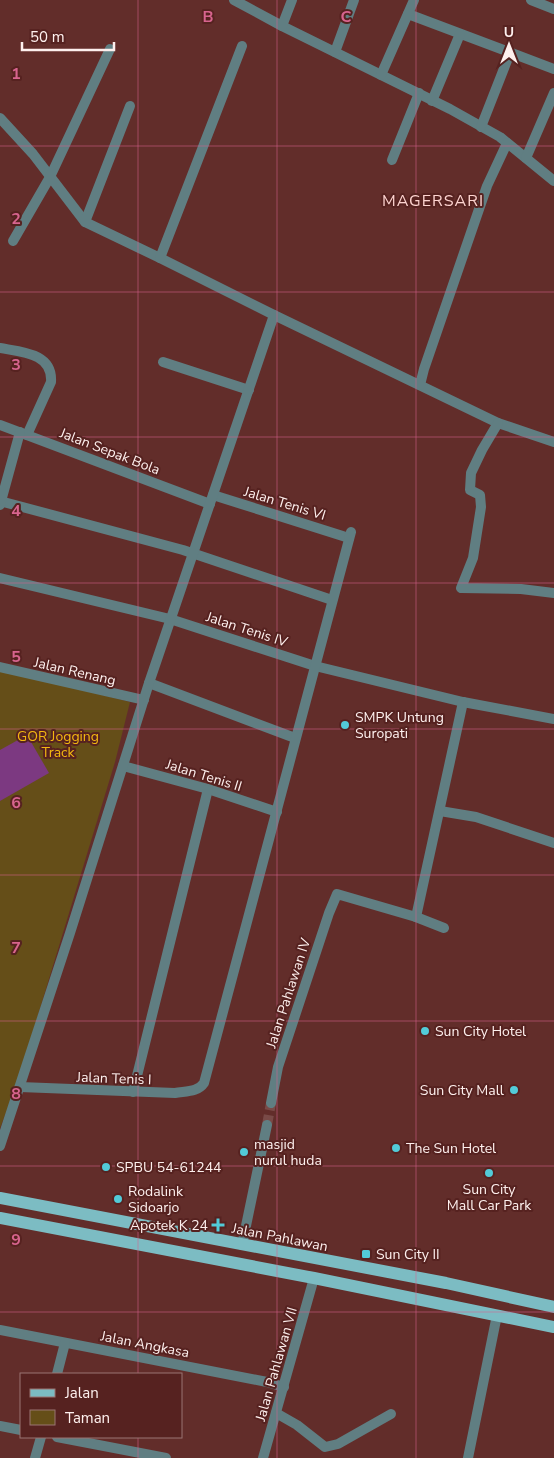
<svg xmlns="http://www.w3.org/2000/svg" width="554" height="1458" font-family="'Nunito Sans',sans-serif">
<rect width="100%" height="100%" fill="#622d2a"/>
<!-- green -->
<path fill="#654e18" d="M0,669L130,702L115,762L17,1084L0,1128Z"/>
<!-- water -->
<path fill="#7c3981" d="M27,735L49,773L0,801V750Z"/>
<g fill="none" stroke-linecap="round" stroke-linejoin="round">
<!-- street-tunnel -->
<path stroke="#794a47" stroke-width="10" stroke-dasharray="10 5" stroke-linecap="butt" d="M267,1125L271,1103"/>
<!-- street -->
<g stroke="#607e82" stroke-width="10">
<path d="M234,0L282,26L450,109L500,137L554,181"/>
<path d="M531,0L554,9"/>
<path d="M408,14L554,69"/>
<path d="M282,26L292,0"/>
<path d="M335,52L354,0"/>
<path d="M381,75L414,0"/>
<path d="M432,101L460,34"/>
<path d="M0,118L33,154L85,222L160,258L274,315L498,423L554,442"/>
<path d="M481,127L510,53"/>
<path d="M526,158L554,93"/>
<path d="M392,160L419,93"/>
<path d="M85,222L130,106"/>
<path d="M13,241L50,177L110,49"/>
<path d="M160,258L242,46"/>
<path d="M0,348C22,352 53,353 51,382L27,435"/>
<path d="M163,362L249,390"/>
<path d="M420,385L424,369L487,186L507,143"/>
<path d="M498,423L482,450L471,473L470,490L480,495L481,507L473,558L461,588L521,589L554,593"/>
<path d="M0,425L210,504"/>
<path d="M213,495L349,538"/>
<path d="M0,501L183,550L332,600"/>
<path d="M0,505L20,432"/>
<path d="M0,578L170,619L315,666L463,702L554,719"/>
<path d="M0,667L144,700"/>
<path d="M149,683L295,738"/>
<path d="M123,766L208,789L277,812"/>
<path d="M440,811L476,817L554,843"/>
<path d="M416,917L463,702"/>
<path d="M20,1087L175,1093C186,1091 198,1092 204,1083L351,532"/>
<path d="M133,1092L208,789"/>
<path d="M271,1103L278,1067L329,913L337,894L416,917L444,928"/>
<path d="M0,1146L70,933L149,683L274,315"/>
<path d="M242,1245L267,1125"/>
<path d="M0,1330L267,1382L284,1387"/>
<path d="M57,1374L65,1343"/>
<path d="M276,1413L297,1425L325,1447L338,1444L391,1414"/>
<path d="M0,1426L21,1430"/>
<path d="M57,1437L166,1458"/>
<path d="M35,1458L41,1437"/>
<path d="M263,1458L314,1278"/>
<path d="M468,1458L497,1315"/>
</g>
<!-- primary -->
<g stroke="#7cbcc3" stroke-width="12">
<path d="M0,1198L446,1283L554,1307"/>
<path d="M0,1218L314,1278L554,1327"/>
</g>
</g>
<!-- grid -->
<path fill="none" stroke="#d7648e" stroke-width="1" stroke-opacity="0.55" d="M138,0V1374M277,0V1458M416,0V1458M0,146H554M0,292H554M0,437H554M0,583H554M0,729H554M0,875H554M0,1021H554M0,1166H554M0,1312H554M138,1437V1458"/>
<!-- markers -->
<g fill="#52cbd8" stroke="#562220" stroke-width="2">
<circle cx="345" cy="725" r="5"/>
<circle cx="425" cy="1031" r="5"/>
<circle cx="514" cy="1090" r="5"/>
<circle cx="396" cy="1148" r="5"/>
<circle cx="244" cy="1152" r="5"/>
<circle cx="106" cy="1167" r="5"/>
<circle cx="489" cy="1173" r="5"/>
<circle cx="118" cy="1199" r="5"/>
<path d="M215.5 1217.5h5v5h5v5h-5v5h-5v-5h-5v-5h5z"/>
<rect x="361" y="1249" width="10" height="10" rx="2.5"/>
</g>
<g text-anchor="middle" stroke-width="4" stroke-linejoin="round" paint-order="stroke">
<!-- street labels -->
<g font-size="14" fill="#fef0ee" stroke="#562220">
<text transform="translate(110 451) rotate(21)" y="5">Jalan Sepak Bola</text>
<text transform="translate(285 503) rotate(17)" y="5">Jalan Tenis VI</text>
<text transform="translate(247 629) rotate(18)" y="5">Jalan Tenis IV</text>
<text transform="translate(75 671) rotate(13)" y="5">Jalan Renang</text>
<text transform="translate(204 775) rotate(17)" y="5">Jalan Tenis II</text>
<text transform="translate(288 993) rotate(-72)" y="5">Jalan Pahlawan IV</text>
<text transform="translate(114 1078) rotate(2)" y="5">Jalan Tenis I</text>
<text transform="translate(280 1237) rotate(11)" y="5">Jalan Pahlawan</text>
<text transform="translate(145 1344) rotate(11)" y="5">Jalan Angkasa</text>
<text transform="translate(276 1364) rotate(-74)" y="5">Jalan Pahlawan VII</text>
</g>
<!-- poi labels -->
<g font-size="14" fill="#fef0ee" stroke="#562220" text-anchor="start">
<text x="355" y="722">SMPK Untung<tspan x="355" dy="16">Suropati</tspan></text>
<text x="435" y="1036">Sun City Hotel</text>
<text x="504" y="1095" text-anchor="end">Sun City Mall</text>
<text x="254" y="1149">masjid<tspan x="254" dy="16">nurul huda</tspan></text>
<text x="406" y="1153">The Sun Hotel</text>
<text x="116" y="1172">SPBU 54-61244</text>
<text x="489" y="1194" text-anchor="middle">Sun City<tspan x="489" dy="16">Mall Car Park</tspan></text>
<text x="128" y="1196">Rodalink<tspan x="128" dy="16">Sidoarjo</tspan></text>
<text x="208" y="1230" text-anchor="end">Apotek K 24</text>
<text x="376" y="1259">Sun City II</text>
</g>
<!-- park labels -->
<g font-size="14" fill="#f2b810" stroke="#562220">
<text x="58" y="741">GOR Jogging<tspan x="58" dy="16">Track</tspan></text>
</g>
<!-- quarter labels -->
<g font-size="16" letter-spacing="1" fill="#fed5d1" stroke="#562220">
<text x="433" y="206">MAGERSARI</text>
</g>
</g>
<g font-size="16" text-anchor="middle" font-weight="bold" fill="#d7648e" stroke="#562220" stroke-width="4" stroke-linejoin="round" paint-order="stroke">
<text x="208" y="22">B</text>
<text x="346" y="22">C</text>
<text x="16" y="79">1</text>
<text x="16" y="224">2</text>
<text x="16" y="370">3</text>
<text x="16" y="516">4</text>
<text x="16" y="662">5</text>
<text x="16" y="808">6</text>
<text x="16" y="953">7</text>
<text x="16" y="1099">8</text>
<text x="16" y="1245">9</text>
</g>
<!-- legend -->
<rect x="20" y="1373" width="162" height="65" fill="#562220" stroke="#997472"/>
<rect x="30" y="1389" width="25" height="8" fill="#7cbcc3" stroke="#997472"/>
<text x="65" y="1398" font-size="15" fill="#fef0ee">Jalan</text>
<rect x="30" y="1410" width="25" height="15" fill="#654e18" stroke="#997472"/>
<text x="65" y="1423" font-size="15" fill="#fef0ee">Taman</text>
<!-- north arrow -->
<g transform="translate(509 45)" stroke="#562220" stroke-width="4" paint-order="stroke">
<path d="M0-4L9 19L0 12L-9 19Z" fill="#fef0ee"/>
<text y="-8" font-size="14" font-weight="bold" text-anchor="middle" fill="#fef0ee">U</text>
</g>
<!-- scale -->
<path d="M22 42v8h92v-8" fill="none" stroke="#fef0ee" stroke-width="2.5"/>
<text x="30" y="42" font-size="15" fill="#fef0ee" stroke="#562220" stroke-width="4" paint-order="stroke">50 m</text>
</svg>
